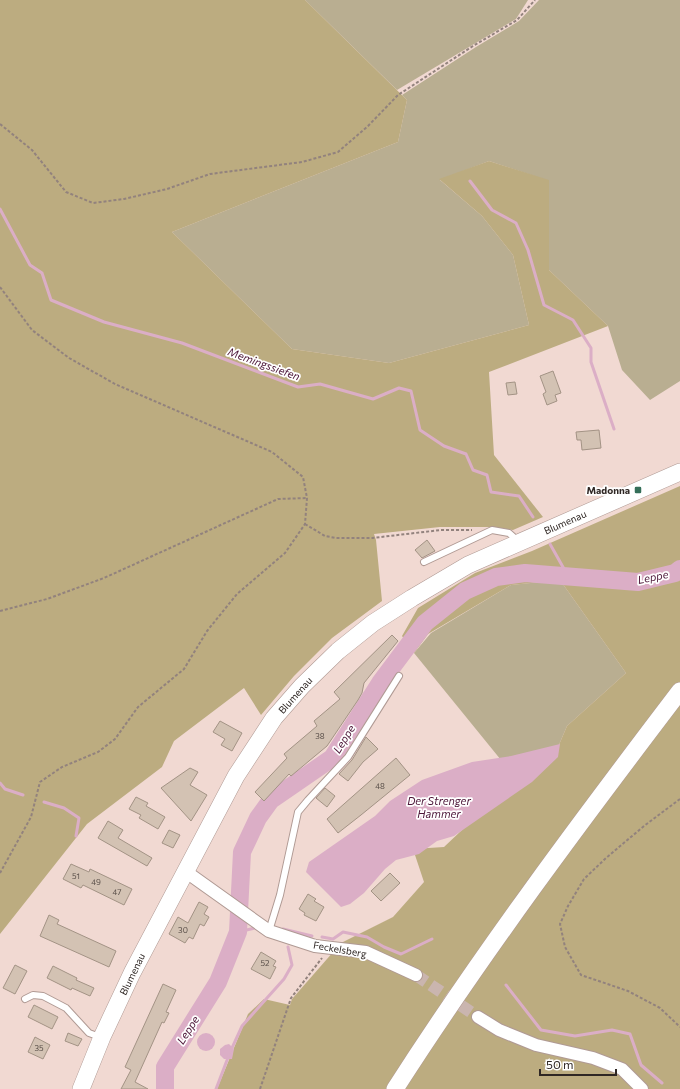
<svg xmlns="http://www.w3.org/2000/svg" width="680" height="1089" font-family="Commissioner,sans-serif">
<rect width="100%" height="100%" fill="#f1d9d2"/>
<!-- green -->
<g fill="#b9ae91">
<path d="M305,0H528L516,19L397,90Z"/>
<path d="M539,0H680V381L650,400L622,370L608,326L549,270V181L489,161L440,180L482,216L513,255L529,325L389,363L292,349L172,232L398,142L407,100L402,95L476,47L519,21Z"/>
<path d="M560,580L626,673L567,726L552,761L501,760L414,653L431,633L511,585Z"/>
</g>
<!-- forest -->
<g fill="#bcac80">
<path d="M0,0H305L407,100L398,142L172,232L292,349L389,363L529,325L513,255L482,216L439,179L489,161L549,180V270L608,326L489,372L494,455L543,517L513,530L493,527H440L374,534L376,540L382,601L332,638L294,676L261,715L244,688L174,741L162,767L87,824L0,934Z"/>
<path d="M680,486V1089H217L248,1014L264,999L290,1005L292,999L341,943L393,917L424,882L413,849L444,847L499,795L552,761L567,726L626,673L560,580L511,585L428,634L414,653L402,636L418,608L475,573L532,551Z"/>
</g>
<!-- water -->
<g fill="#dbaec6">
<path d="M560,744L558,757L532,782L454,836L437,841L419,854L396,860L385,869L364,893L350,904L341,907L306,872L309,862L375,816L390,801L422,780L472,762L511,756Z"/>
<circle cx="206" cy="1042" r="9"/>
<path d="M229,1044L234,1049L232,1059H224L220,1055V1049L225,1045Z"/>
</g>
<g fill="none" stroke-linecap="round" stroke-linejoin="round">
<!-- stream -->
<g stroke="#dbaec6" stroke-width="3">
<path d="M470,181L492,210L516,223L528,250L544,305L573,320L591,348V362L614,429"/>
<path d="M0,209L30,265L42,273L51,300L104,322L182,343L298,387L320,384L373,399L399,388L411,391L420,430L444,446L466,454L473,470L487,475L491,492L519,496L533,517"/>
<path d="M550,544L568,576"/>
<path d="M0,783L5,789L23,795"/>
<path d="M44,802L64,808L79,818L76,836"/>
<path d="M283,929L312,936"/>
<path d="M238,932L255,928"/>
<path d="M322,937L333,939L343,932L367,937L384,947L401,954L432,939"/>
<path d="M506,985L541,1030L575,1036L612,1030L630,1034L641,1065L662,1083"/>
<path d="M231,1050L242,1026L284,979L292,965L288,947"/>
<path d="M216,1089L229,1055"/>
</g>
<!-- river -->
<path stroke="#dbaec6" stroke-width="18" d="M165,1089V1067L218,982L238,932L242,852L258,818L271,800L332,758L380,683L425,623L465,591L496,577L525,573L638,582L675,573L680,569"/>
</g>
<!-- building -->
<g fill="#d3c2b3" stroke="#a39385">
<path d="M553,371L561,393L555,395L557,401L547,405L543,394L546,392L540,376Z"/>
<path d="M515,382L517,394L508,395L506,383Z"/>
<path d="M599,430L601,448L582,450L581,440H577L576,432Z"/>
<path d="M427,540L435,551L422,558L415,550Z"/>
<path d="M392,635L398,641L364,683L362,693L358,700L327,746L291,776L289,774L264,801L255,792L287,758L284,754L317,726L314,721L340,699L334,692Z"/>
<path d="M220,721L242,733L232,751L221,745L225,739L213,732Z"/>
<path d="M366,737L378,749L363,762L348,781L339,774L352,760Z"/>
<path d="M396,758L410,775L361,815L338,833L327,819Z"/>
<path d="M190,768L198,772L190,785L207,795L191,821L161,788Z"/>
<path d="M325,788L335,796L327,807L316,798Z"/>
<path d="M136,797L148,803L146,806L165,817L158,829L139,818L141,815L129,809Z"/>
<path d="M108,821L123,830L118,838L152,858L147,866L98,838Z"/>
<path d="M169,830L180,835L173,848L162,843Z"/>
<path d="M71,864L89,872L90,869L132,889L124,905L83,885L81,888L63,879Z"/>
<path d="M390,873L400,883L381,901L371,891Z"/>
<path d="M308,894L316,899L314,901L324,907L316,921L304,915L305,913L299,909Z"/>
<path d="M199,902L208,907L204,914L209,917L204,926L200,924L193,939L189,937L185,943L169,934L178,917L188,923Z"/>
<path d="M49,915L59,920L57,924L116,951L109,967L40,936Z"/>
<path d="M261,952L276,961L273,966L276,967L270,979L251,969Z"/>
<path d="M15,965L27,971L15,994L3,988Z"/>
<path d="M53,966L77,978L76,980L94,988L90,996L72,988L71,990L47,978Z"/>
<path d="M163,984L176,990L166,1012L169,1013L164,1023L162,1022L135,1082L148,1089H121L131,1070L125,1067Z"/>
<path d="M34,1005L58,1017L52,1029L28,1017Z"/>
<path d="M68,1033L82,1039L78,1046L65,1041Z"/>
<path d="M35,1037L50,1045L43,1059L28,1052Z"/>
</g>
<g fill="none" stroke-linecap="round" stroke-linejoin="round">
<!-- street-tunnel -->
<path stroke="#cab5af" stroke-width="12" stroke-dasharray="12 6" stroke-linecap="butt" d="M416,975L478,1017"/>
<!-- lane casing -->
<g stroke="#b09a94" stroke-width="8">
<g id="lane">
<path d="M424,562L492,530L509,533L518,541"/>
<path d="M269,931L280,895L298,812L308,800L348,757L399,676"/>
<path d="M25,999L33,995L43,996L66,1008L89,1033L100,1037"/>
</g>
</g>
<!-- street casing -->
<g stroke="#b09a94" stroke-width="14">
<g id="street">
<path d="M185,871L269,931L315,946L366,952L416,975"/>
<path d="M478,1017L499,1030L536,1045L593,1058L622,1069L642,1089"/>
</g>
</g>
<!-- secondary casing -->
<g stroke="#b09a94" stroke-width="18">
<g id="secondary">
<path d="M81,1089L102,1037L132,973L236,776L274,718L302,686L338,651L373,623L412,598L468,565L680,472"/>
<path d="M395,1089C483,952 581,821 680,691"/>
</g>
</g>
<!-- path -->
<g stroke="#92827d" stroke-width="2" stroke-dasharray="3 2" stroke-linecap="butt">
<path d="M0,124L32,150L66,192L93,203L124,199L167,189L210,174L302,162L338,152L368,126L398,95L473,46L517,20L535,0"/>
<path d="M0,287L32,330L69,358L115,384L272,452L303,477L307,498L305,524L285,553L237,594L207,631L184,669L138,707L115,739L98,752L62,767L40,782L31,817L0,873"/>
<path d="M305,524L325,536L336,538H372L441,530H472"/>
<path d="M0,611L47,599L104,578L278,499L307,498"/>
<path d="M680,799L644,826L606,858L584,879L568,906L560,924L565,947L581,975L628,991L660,1008L680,1027"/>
<path d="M260,1089L291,998L322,958"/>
</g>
<!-- lane -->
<use href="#lane" stroke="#fff" stroke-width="6"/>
<!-- street -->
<use href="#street" stroke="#fff" stroke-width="12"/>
<!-- secondary -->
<use href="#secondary" stroke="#fff" stroke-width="17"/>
</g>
<!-- markers -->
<rect fill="#346f59" stroke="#fff" stroke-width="1.5" x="634" y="486" width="8" height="8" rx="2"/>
<g text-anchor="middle" stroke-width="3.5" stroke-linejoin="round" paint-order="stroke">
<!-- number labels -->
<g font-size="8" fill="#584e48">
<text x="320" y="739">38</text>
<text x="380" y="789">48</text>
<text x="76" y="879">51</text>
<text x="96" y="885">49</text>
<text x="117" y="895">47</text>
<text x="183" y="933">30</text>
<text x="265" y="966">52</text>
<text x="39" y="1051">35</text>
</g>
<!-- poi labels -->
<g font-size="10" font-weight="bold" fill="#2f2724" stroke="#fff" text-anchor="end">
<text x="630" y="494">Madonna</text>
</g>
<!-- street labels -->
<g font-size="10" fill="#2f2724" stroke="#fff">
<text transform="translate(565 522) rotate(-24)" y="4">Blumenau</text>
<text transform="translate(295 695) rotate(-48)" y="4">Blumenau</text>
<text transform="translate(340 949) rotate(10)" y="4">Feckelsberg</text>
<text transform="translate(132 974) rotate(-64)" y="4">Blumenau</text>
</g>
<!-- water labels -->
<g font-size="11" font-style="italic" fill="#4c1638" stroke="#fff">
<text transform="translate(264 364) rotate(20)" y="4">Memingssiefen</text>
<text transform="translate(653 577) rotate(-11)" y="4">Leppe</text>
<text transform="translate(344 739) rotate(-58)" y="4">Leppe</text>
<text x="439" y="805">Der Strenger<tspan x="439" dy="13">Hammer</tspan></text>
<text transform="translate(188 1030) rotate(-57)" y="4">Leppe</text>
</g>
</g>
<!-- scale -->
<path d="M540 1069v6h76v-6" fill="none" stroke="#2f2724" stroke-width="2"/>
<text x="546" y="1069" font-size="12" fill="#2f2724" stroke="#ffffff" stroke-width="3" paint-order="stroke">50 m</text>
</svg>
